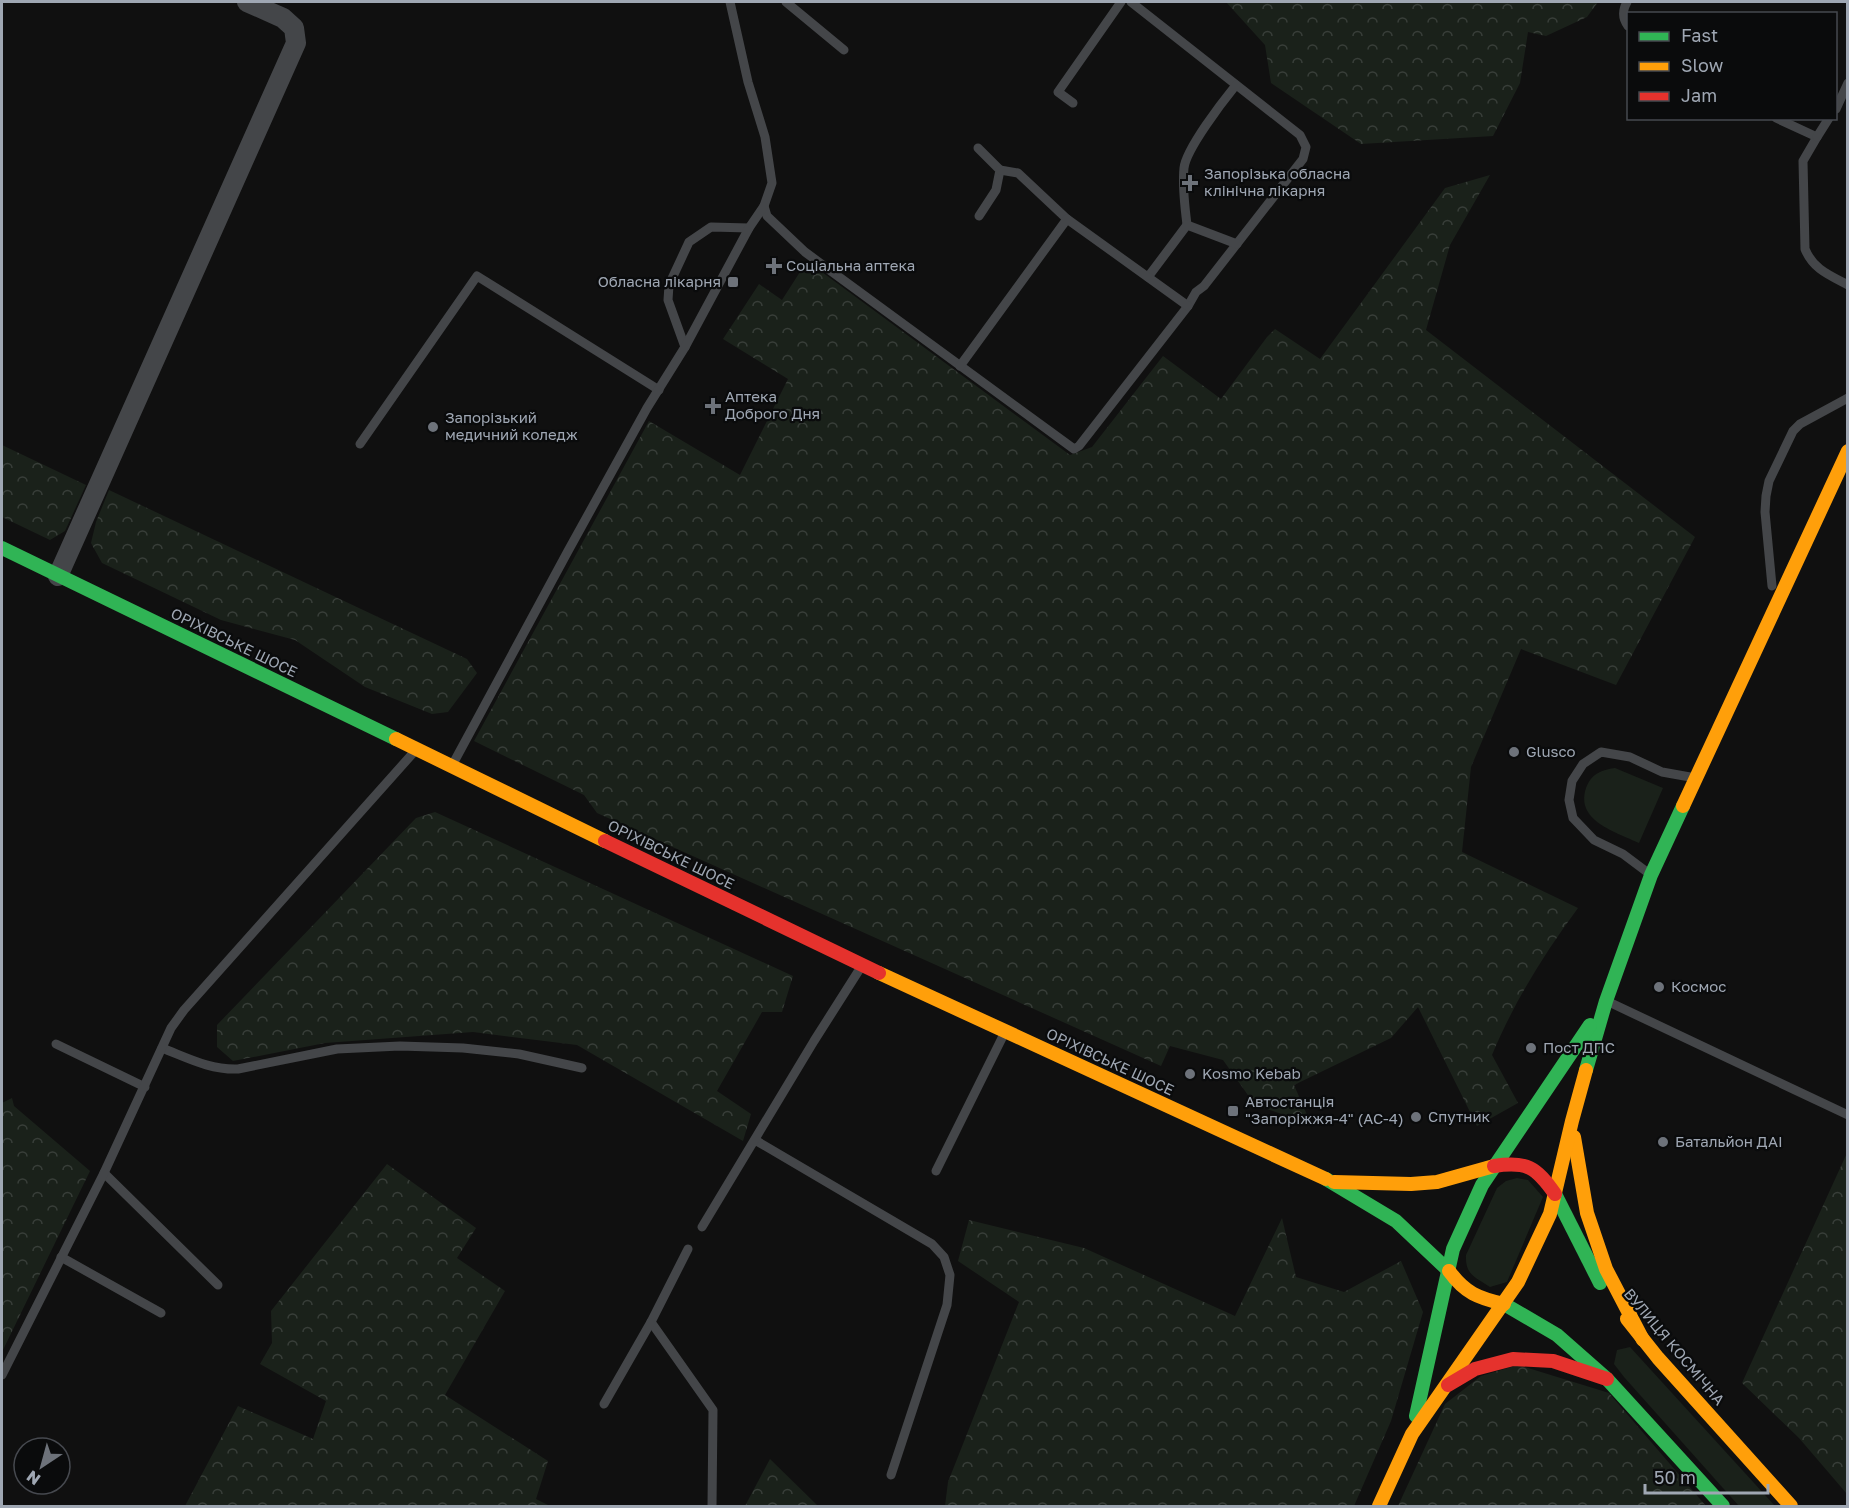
<svg xmlns="http://www.w3.org/2000/svg" width="1849" height="1508" font-family="'Golos Text',sans-serif">
<defs>
<pattern id="forest-crowns" width="20" height="18" patternUnits="userSpaceOnUse" patternTransform="scale(1.5)"><rect width="20" height="18" fill="#1a211a"/><path d="M2 6a3 3 0 1 1 6 0M12 15a3 3 0 1 1 6 0" fill="none" stroke="#383e39"/></pattern>
</defs>
<rect width="100%" height="100%" fill="#101010"/>
<!-- grass -->
<g fill="#1a211a">
<path d="M1615,768L1663,788L1639,843C1616,832 1575,821 1586,788C1591,774 1601,770 1615,768Z"/>
<path d="M1517,1178L1528,1180L1543,1197L1507,1282L1490,1287C1475,1277 1465,1275 1466,1255L1497,1188L1506,1181Z"/>
<path d="M1630,1347L1775,1506H1739L1624,1377L1614,1364L1617,1350Z"/>
</g>
<!-- forest -->
<g fill="url(#forest-crowns)">
<path d="M1226,2H1598L1587,17L1546,36L1528,32L1520,83L1493,136L1361,144L1271,83L1265,45Z"/>
<path d="M1490,175L1450,245L1426,330L1695,537L1616,685L1521,649L1471,767L1462,852L1578,908C1544,954 1514,1002 1492,1055L1518,1103L1477,1126L1418,1007L1391,1038L1294,1085L1311,1124L1255,1105L1223,1060L1170,1046L1161,1066L597,813L584,795L474,741L649,421L740,475L788,379L723,339L759,284L782,300L807,261L1070,455L1092,447L1163,356L1221,399L1267,337L1275,329L1320,359L1445,188Z"/>
<path d="M2,445L86,485L65,531L50,540L2,517Z"/>
<path d="M109,490L467,659L477,673L448,712L432,714L365,687L295,640L221,620L102,563L91,543L96,522Z"/>
<path d="M435,812L793,976L782,1012H762L717,1091L751,1114L743,1141L577,1045L473,1032L325,1043L233,1061L217,1047V1025L416,818Z"/>
<path d="M12,1098L14,1106L90,1171L2,1352V1103Z"/>
<path d="M1847,1153V1494L1799,1438L1742,1383Z"/>
<path d="M387,1164L476,1228L457,1258L505,1291L445,1395L548,1461L536,1499L550,1506H185L238,1406L313,1439L326,1401L260,1364L272,1343L271,1311Z"/>
<path d="M1282,1218L1296,1277L1344,1292L1401,1261L1423,1312L1391,1421L1354,1506H945L948,1482L1019,1302L958,1261L969,1220L1084,1248L1235,1316Z"/>
<path d="M1518,1365L1609,1393L1706,1506H1398L1445,1404L1481,1376Z"/>
<path d="M770,1459L818,1506H745Z"/>
</g>
<g fill="none" stroke-linecap="round" stroke-linejoin="round">
<!-- lane -->
<g stroke="#444649" stroke-width="9">
<path d="M786,2L844,50"/>
<path d="M1627,2C1622,11 1622,18 1628,26"/>
<path d="M1073,103L1058,92L1121,2"/>
<path d="M1836,109L1848,83"/>
<path d="M1776,118L1817,137L1803,161L1805,249C1813,269 1829,275 1848,285"/>
<path d="M1817,137L1829,118"/>
<path d="M978,148L1000,170L996,190L979,216"/>
<path d="M1000,170L1018,173L1067,219"/>
<path d="M764,206L767,216L805,252L1074,449L1079,446L1188,306L1196,292L1204,286L1303,159L1306,147L1300,135L1131,2"/>
<path d="M1187,225C1185,207 1182,187 1184,168C1186,149 1223,101 1236,85"/>
<path d="M1148,277L1187,225L1237,244"/>
<path d="M685,347L668,300L669,285L689,242L711,227L749,228"/>
<path d="M960,366L1067,219L1188,306"/>
<path d="M360,444L477,276L659,390"/>
<path d="M1772,586L1765,512L1766,496L1769,481L1793,431L1800,424L1848,398"/>
<path d="M454,762L568,551L647,408L685,347L749,228L764,206L772,183L765,137L748,82L730,2"/>
<path d="M1647,872L1623,854L1594,840L1573,818L1569,800L1572,781L1583,764L1601,752L1630,757L1662,772L1690,777"/>
<path d="M1611,1003L1848,1115"/>
<path d="M56,1044L145,1087"/>
<path d="M162,1048C188,1058 210,1070 238,1069L337,1049L400,1046L463,1048L519,1054L582,1068"/>
<path d="M755,1140L932,1244L944,1257L950,1275L947,1305L891,1475"/>
<path d="M936,1171L1004,1034"/>
<path d="M104,1173L218,1285"/>
<path d="M702,1227L814,1041L861,967"/>
<path d="M61,1257L161,1313"/>
<path d="M651,1322L713,1410L712,1506"/>
<path d="M2,1375L104,1173L171,1028L184,1010L414,752"/>
<path d="M604,1404L651,1322L688,1249"/>
</g>
<!-- street -->
<path stroke="#444649" stroke-width="20" d="M58,576L296,43L294,28L283,18L247,2"/>
<!-- fast -->
<g stroke="#30b455" stroke-width="14">
<path d="M2,548L396,739"/>
<path d="M1586,1070L1606,1001L1651,875L1683,806"/>
<path d="M1326,1179L1396,1221L1449,1271"/>
<path d="M1555,1194L1600,1283"/>
<path d="M1504,1304L1557,1335L1607,1379L1723,1506"/>
<path d="M1416,1416L1453,1249L1482,1185L1590,1025"/>
</g>
<!-- slow -->
<g stroke="#ff9f0a" stroke-width="14">
<path d="M396,739L605,841"/>
<path d="M1683,806L1848,451"/>
<path d="M879,973L1326,1179"/>
<path d="M1574,1137L1587,1213L1606,1269L1643,1340"/>
<path d="M1334,1182L1411,1184L1437,1182L1494,1166"/>
<path d="M1449,1271C1465,1293 1478,1298 1504,1304"/>
<path d="M1627,1319L1658,1358L1791,1506"/>
<path d="M1379,1506L1412,1434L1518,1282L1550,1214L1572,1121L1586,1070"/>
</g>
<!-- jam -->
<g stroke="#e5322d" stroke-width="14">
<path d="M605,841L879,973"/>
<path d="M1494,1166C1527,1161 1536,1167 1555,1194"/>
<path d="M1448,1385L1475,1369L1513,1359L1553,1361L1607,1379"/>
</g>
</g>
<!-- markers -->
<g fill="#6d727a" stroke="#0a0b0c" stroke-width="2">
<path d="M1187 174h6v6h6v6h-6v6h-6v-6h-6v-6h6z"/>
<path d="M771 257h6v6h6v6h-6v6h-6v-6h-6v-6h6z"/>
<rect x="727" y="276" width="12" height="12" rx="3"/>
<path d="M710 397h6v6h6v6h-6v6h-6v-6h-6v-6h6z"/>
<circle cx="433" cy="427" r="6"/>
<circle cx="1514" cy="752" r="6"/>
<circle cx="1659" cy="987" r="6"/>
<circle cx="1531" cy="1048" r="6"/>
<circle cx="1190" cy="1074" r="6"/>
<rect x="1227" y="1105" width="12" height="12" rx="3"/>
<circle cx="1416" cy="1117" r="6"/>
<circle cx="1663" cy="1142" r="6"/>
</g>
<g text-anchor="middle" stroke-width="4.5" stroke-linejoin="round" paint-order="stroke">
<!-- poi labels -->
<g font-size="15" fill="#9fa7b3" stroke="#0a0b0c" text-anchor="start">
<text x="1204" y="179">Запорізька обласна<tspan x="1204" dy="17">клінічна лікарня</tspan></text>
<text x="786" y="271">Соціальна аптека</text>
<text x="721" y="287" text-anchor="end">Обласна лікарня</text>
<text x="725" y="402">Аптека<tspan x="725" dy="17">Доброго Дня</tspan></text>
<text x="445" y="423">Запорізький<tspan x="445" dy="17">медичний коледж</tspan></text>
<text x="1526" y="757">Glusco</text>
<text x="1671" y="992">Космос</text>
<text x="1543" y="1053">Пост ДПС</text>
<text x="1202" y="1079">Kosmo Kebab</text>
<text x="1245" y="1107">Автостанція<tspan x="1245" dy="17">"Запоріжжя-4" (АС-4)</tspan></text>
<text x="1428" y="1122">Спутник</text>
<text x="1675" y="1147">Батальйон ДАI</text>
</g>
<!-- street labels -->
<g font-size="15" fill="#9fa7b3" stroke="#0a0b0c">
<text transform="translate(234 643) rotate(26)" y="5">ОРІХІВСЬКЕ ШОСЕ</text>
<text transform="translate(671 855) rotate(26)" y="5">ОРІХІВСЬКЕ ШОСЕ</text>
<text transform="translate(1110 1062) rotate(25)" y="5">ОРІХІВСЬКЕ ШОСЕ</text>
<text transform="translate(1674 1347) rotate(50)" y="5">ВУЛИЦЯ КОСМІЧНА</text>
</g>
</g>
<!-- border -->
<rect width="1849" height="1508" fill="none" stroke="#9fa7b3" stroke-width="6"/>
<!-- legend -->
<rect x="1627" y="12" width="210" height="108" fill="#0a0b0c" stroke="#46494f" stroke-width="1.5"/>
<rect x="1639" y="32" width="30" height="9" fill="#30b455" stroke="#46494f" stroke-width="1.5"/>
<text x="1681" y="42" font-size="18" fill="#9fa7b3">Fast</text>
<rect x="1639" y="62" width="30" height="9" fill="#ff9f0a" stroke="#46494f" stroke-width="1.5"/>
<text x="1681" y="72" font-size="18" fill="#9fa7b3">Slow</text>
<rect x="1639" y="92" width="30" height="9" fill="#e5322d" stroke="#46494f" stroke-width="1.5"/>
<text x="1681" y="102" font-size="18" fill="#9fa7b3">Jam</text>
<!-- north arrow -->
<g transform="translate(42 1466) rotate(216)"><circle r="28" fill="#0a0b0c" stroke="#46494f" stroke-width="1.5"/>
<path d="M0-4.5L10 22L0 15L-10 22Z" fill="#6d727a"/>
<text y="-9" font-size="16" font-weight="bold" text-anchor="middle" fill="#9fa7b3">N</text>
</g>
<!-- scale -->
<path d="M1645 1484v9h123v-9" fill="none" stroke="#9fa7b3" stroke-width="3"/>
<text x="1654" y="1484" font-size="18" fill="#9fa7b3" stroke="#0a0b0c" stroke-width="4.5" paint-order="stroke">50 m</text>
</svg>
